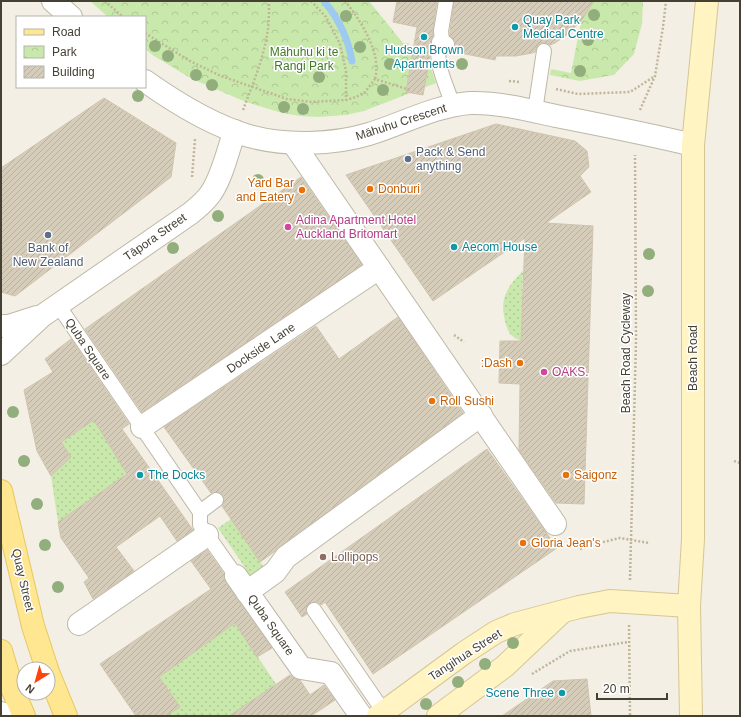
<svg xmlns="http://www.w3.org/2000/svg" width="741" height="717" font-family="Arial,sans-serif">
<defs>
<pattern id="park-crowns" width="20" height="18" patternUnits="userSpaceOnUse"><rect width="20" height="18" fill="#c9e9ac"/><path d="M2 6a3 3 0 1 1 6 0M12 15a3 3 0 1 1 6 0" fill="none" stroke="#aec995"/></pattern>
<pattern id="garden-dots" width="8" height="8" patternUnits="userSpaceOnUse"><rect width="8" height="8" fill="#c9e9ac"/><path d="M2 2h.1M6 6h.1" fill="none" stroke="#aec995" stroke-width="1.8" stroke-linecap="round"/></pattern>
<pattern id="building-hatch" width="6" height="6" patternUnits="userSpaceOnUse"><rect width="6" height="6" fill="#d5ccba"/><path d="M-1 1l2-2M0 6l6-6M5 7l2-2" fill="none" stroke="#b8b0a0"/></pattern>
</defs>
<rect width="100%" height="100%" fill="#f3efe5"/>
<!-- park -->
<g fill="url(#park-crowns)">
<path d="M90,1H369L403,43H409L408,46L414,47L412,58L429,62L436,83L364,111L346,115L318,117L300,116L282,113L246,102L192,79L154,56L145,49V17H108Z"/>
<path d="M593,1H643L642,24L634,54L614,75L580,81L550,75L551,69L571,73L581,21Z"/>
</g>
<!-- garden -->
<g fill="url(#garden-dots)">
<path d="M523,271L521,341C517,339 513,337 510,334C507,329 505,322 504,316C500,297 510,283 523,271Z"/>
<path d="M94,420L127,474L58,522L51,476L70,457L61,442Z"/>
<path d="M231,519L265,569L249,581L243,571L246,569L218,528Z"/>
<path d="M235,623L276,684L229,716H166L180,707L159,677Z"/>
</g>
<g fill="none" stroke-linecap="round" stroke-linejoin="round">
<!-- stream -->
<path stroke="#9ecaf2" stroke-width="7" d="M324,1C339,19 348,38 352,61"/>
</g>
<!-- building -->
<g fill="url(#building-hatch)" stroke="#d0c4ad">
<path d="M397,1H437L433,30V36L431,41L430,55L423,95L406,92L417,27L393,22Z"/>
<path d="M454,1H594L581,21L568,34L555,43L550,45L546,43H541L537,46L535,52L532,53L516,56H496L495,60L451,51L454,49L455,45V41L450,36V31Z"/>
<path d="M104,98L176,143L171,177L15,296L1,292V168Z"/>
<path d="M496,124L575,141L587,151L589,167L580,176L591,192L546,223L593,226L584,504L556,503L519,450L520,384L499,383L500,341H521L525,238L433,301L346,175Z"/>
<path d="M301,177L362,265L142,412L85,329Z"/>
<path d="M398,317L463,413L279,547L274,552L260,562L222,506L224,499L223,495L219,492L211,493L164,427L316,326L339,359Z"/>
<path d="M71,339L129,424L122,429L193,530L177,541L160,516L116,547L134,571L93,599L84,582L89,578L61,538L58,522L127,474L94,420L61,442L71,457L51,476L37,451L24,390L53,372L45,359Z"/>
<path d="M487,449L557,548L373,674L325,602L321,605L317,602L310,603L306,607L307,614L302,617L285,592Z"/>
<path d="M207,550L224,574V578L226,583L272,648L257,657L235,623L159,677L180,707L166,716H136L100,664L211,589L191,561Z"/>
<path d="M290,675L295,679L300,680L310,695L324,685L335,700L311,716H229Z"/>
<path d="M587,679L591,716H502L553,681Z"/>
</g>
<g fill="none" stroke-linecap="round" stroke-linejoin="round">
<!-- lane casing -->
<g stroke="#beb8a7" stroke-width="16">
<g id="lane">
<path d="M446,1L441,31L442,40L447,44"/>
<path d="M439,42C435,66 446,83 453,106"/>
<path d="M535,111L544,51"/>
<path d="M58,305L200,512L216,500"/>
<path d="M200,512V525L236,576"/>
<path d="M314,610L384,712"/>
</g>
</g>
<!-- street casing -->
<g stroke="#beb8a7" stroke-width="24">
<g id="street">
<path d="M53,1L71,17"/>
<path d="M145,81C176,103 211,125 249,136C285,146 333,145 369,134C402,124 434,106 470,103C497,102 529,110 556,116C602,125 648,134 693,145"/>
<path d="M293,143L555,524"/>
<path d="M1,326H9L37,317"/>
<path d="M1,354L42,316L191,213C198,207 206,201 211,193C223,175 227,152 235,131"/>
<path d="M142,427L379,268"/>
<path d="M236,576L301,668L331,673L361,716"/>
<path d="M247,592L275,572L286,557L481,415"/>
<path d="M79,624L207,535"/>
<path d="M1,713L8,716"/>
</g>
</g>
<!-- secondary casing -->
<g stroke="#d5c793" stroke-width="24">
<g id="secondary">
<path d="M378,716L464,653L496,632L515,624L579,607L610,601L689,606"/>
<path d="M438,716L505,666L561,613"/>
<path d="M691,716L689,606L693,539V145L707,1"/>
</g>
</g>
<!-- primary casing -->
<g stroke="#e7c75f" stroke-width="24">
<g id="primary">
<path d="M1,491L33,626L47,669"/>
<path d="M1,651L12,688L24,716"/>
<path d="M48,672L66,716"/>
</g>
</g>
<!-- path -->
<g stroke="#c1b598" stroke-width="2.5" stroke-dasharray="2 2" stroke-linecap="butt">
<path d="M105,1L123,17"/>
<path d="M311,1L326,17L340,44L346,71V100"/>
<path d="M345,1C361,21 382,53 375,79"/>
<path d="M145,33L190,61L221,76L287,99L311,102L346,100L356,97L365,92L375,79L410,90"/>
<path d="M509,81L520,82"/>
<path d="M556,89L578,94L630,92L655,76"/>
<path d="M243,110C253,84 264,57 268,29C269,20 269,10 269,1"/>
<path d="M640,110L655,76L663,27L666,1"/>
<path d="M192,177L195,139"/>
<path d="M454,335L464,342"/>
<path d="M734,461L740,463"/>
<path d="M580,549L591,545L620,538L649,543"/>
<path d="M630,580L636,341L635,155"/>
<path d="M629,625L630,716"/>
<path d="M532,674L570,651L628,642"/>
</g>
<!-- lane -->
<use href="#lane" stroke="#fff" stroke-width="14"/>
<!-- street -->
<use href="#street" stroke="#fff" stroke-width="22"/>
<!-- secondary -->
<use href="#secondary" stroke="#fff4c2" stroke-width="22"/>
<!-- primary -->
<use href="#primary" stroke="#ffe791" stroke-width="22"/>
</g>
<!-- trees -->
<g fill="#91ae7c">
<circle cx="594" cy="15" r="6"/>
<circle cx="346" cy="16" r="6"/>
<circle cx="588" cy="40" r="6"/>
<circle cx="155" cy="46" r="6"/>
<circle cx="360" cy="47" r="6"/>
<circle cx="168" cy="56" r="6"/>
<circle cx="390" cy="64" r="6"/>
<circle cx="462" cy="64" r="6"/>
<circle cx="580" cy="71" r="6"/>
<circle cx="196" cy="75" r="6"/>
<circle cx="319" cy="77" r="6"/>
<circle cx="212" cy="85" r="6"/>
<circle cx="383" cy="90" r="6"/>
<circle cx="138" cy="96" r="6"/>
<circle cx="284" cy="107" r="6"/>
<circle cx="303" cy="109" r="6"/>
<circle cx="258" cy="180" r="6"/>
<circle cx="218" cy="216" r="6"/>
<circle cx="173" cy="248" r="6"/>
<circle cx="649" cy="254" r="6"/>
<circle cx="648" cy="291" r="6"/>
<circle cx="13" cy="412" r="6"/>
<circle cx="24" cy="461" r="6"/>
<circle cx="37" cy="504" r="6"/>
<circle cx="45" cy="545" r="6"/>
<circle cx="58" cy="587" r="6"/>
<circle cx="513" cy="643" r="6"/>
<circle cx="485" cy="664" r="6"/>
<circle cx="458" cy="682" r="6"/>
<circle cx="426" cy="704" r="6"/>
</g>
<!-- markers -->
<g fill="#0f9aa8" stroke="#fff" stroke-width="1.5">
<circle cx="515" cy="27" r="4"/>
<circle cx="424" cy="37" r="4"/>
<circle cx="454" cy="247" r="4"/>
<circle cx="140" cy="475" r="4"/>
<circle cx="562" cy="693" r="4"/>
</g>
<g fill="#5c6f8a" stroke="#fff" stroke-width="1.5">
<circle cx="408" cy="159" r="4"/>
<circle cx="48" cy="235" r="4"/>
</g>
<g fill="#e8710a" stroke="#fff" stroke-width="1.5">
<circle cx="370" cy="189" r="4"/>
<circle cx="302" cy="190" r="4"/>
<circle cx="520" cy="363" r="4"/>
<circle cx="432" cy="401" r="4"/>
<circle cx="566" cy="475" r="4"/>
<circle cx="523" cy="543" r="4"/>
</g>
<g fill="#d1479c" stroke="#fff" stroke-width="1.5">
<circle cx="288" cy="227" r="4"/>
<circle cx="544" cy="372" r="4"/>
</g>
<circle fill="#8d6e63" stroke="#fff" stroke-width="1.5" cx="323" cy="557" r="4"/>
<g text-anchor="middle" stroke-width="3" stroke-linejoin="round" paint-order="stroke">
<!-- culture labels -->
<g font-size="12" fill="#0d838f" stroke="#fff" text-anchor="start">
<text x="523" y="24">Quay Park<tspan x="523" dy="14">Medical Centre</tspan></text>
<text x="424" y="54" text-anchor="middle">Hudson Brown<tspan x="424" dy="14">Apartments</tspan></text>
<text x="462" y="251">Aecom House</text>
<text x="148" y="479">The Docks</text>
<text x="554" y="697" text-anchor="end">Scene Three</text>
</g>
<!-- park labels -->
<g font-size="12" fill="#407826" stroke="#fff">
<text x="304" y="56">Māhuhu ki te<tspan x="304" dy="14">Rangi Park</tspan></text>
</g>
<!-- street labels -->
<g font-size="12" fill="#454034" stroke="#fff">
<text transform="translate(401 122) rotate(-18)" y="4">Māhuhu Crescent</text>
<text transform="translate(155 237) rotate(-35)" y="4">Tāpora Street</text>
<text transform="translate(261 348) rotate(-34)" y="4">Dockside Lane</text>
<text transform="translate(88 349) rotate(56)" y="4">Quba Square</text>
<text transform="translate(626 353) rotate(-90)" y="4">Beach Road Cycleway</text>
<text transform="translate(693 358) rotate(-90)" y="4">Beach Road</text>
<text transform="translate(23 580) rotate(77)" y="4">Quay Street</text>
<text transform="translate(271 625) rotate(55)" y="4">Quba Square</text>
<text transform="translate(465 655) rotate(-33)" y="4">Tangihua Street</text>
</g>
<!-- service labels -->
<g font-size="12" fill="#4e5e75" stroke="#fff" text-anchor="start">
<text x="416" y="156">Pack &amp; Send<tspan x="416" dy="14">anything</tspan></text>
<text x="48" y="252" text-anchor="middle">Bank of<tspan x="48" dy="14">New Zealand</tspan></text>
</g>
<!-- food labels -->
<g font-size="12" fill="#c56008" stroke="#fff" text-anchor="start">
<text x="294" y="187" text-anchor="end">Yard Bar<tspan x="294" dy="14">and Eatery</tspan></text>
<text x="378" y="193">Donburi</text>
<text x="512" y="367" text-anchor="end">:Dash</text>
<text x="440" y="405">Roll Sushi</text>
<text x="574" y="479">Saigonz</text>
<text x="531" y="547">Gloria Jean's</text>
</g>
<!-- hotel labels -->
<g font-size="12" fill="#b23c85" stroke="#fff" text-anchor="start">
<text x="296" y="224">Adina Apartment Hotel<tspan x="296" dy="14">Auckland Britomart</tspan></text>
<text x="552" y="376">OAKS.</text>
</g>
<!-- education labels -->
<g font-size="12" fill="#785e54" stroke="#fff" text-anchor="start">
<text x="331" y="561">Lollipops</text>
</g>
</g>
<!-- border -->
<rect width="741" height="717" fill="none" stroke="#454034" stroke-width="4"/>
<!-- legend -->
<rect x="16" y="16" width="130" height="72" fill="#ffffff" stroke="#b5b3ae"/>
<rect x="24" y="29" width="20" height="6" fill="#ffe791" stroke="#b5b3ae"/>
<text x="52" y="36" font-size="12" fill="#454034">Road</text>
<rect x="24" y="46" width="20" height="12" fill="url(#park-crowns)" stroke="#b5b3ae"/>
<text x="52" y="56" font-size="12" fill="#454034">Park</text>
<rect x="24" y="66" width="20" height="12" fill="url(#building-hatch)" stroke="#b5b3ae"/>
<text x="52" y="76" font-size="12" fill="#454034">Building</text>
<!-- north arrow -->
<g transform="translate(36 681) rotate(217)"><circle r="19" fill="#ffffff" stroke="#b5b3ae"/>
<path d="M0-3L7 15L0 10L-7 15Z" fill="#ff430f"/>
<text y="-6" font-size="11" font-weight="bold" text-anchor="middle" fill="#454034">N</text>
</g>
<!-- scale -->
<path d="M597 693v6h70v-6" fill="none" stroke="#454034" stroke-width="2"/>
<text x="603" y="693" font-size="12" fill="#454034" stroke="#ffffff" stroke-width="3" paint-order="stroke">20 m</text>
</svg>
